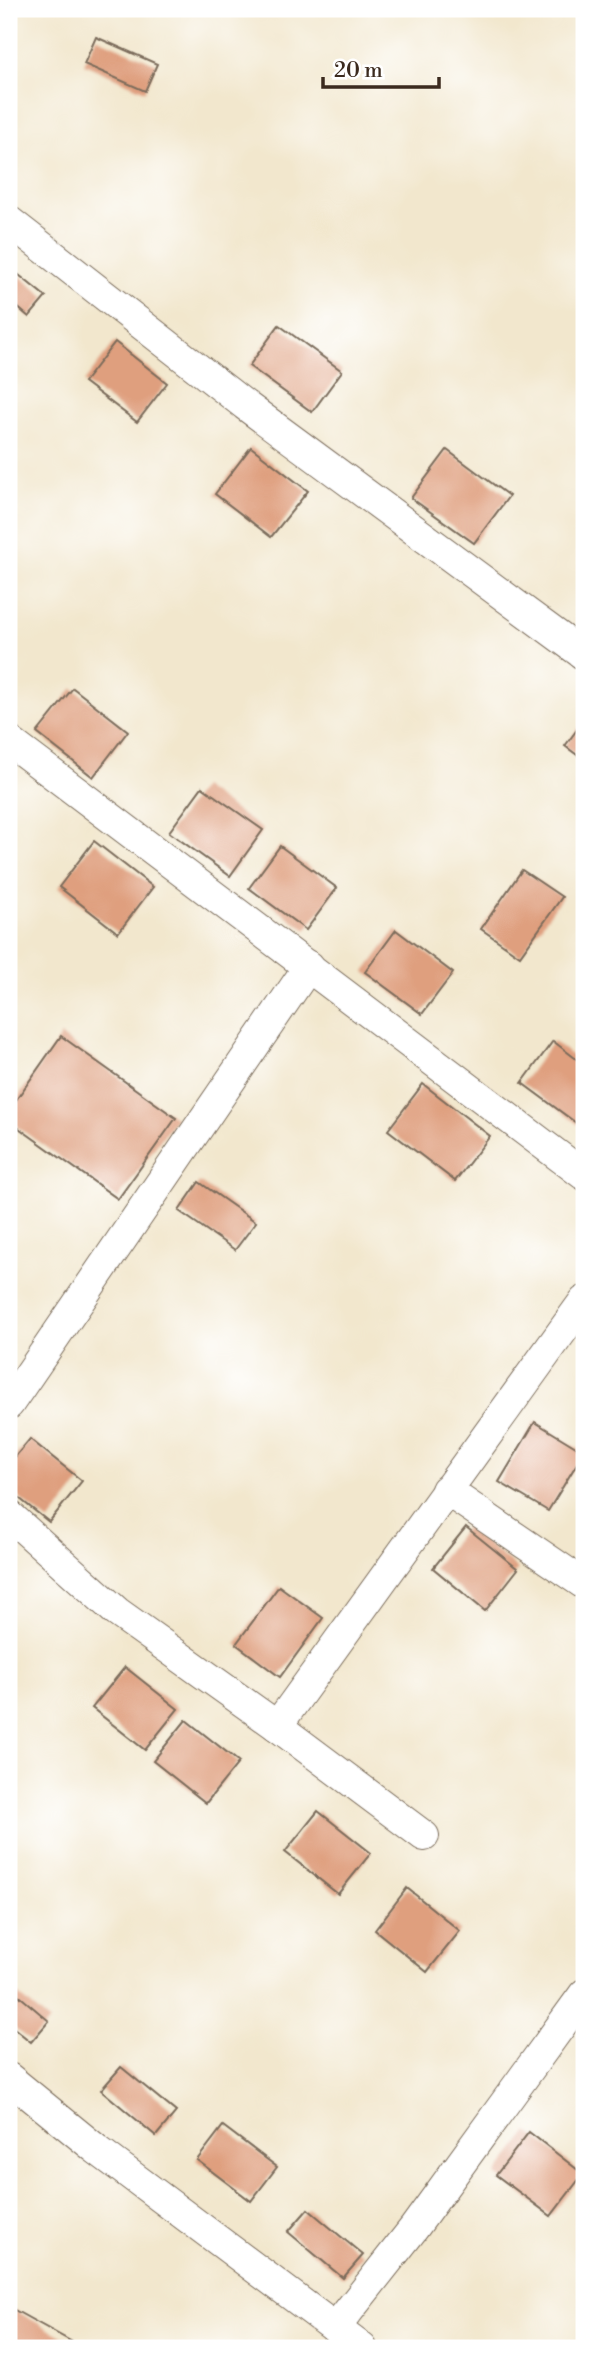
<svg xmlns="http://www.w3.org/2000/svg" width="593" height="2357" font-family="'Libre Bodoni',serif">
<rect width="100%" height="100%" fill="#fff"/>
<filter id="ink" filterUnits="userSpaceOnUse"><feTurbulence type="fractalNoise" baseFrequency=".0143" numOctaves="2"/><feDisplacementMap in="SourceGraphic" scale="14" xChannelSelector="R" yChannelSelector="G"/><feConvolveMatrix kernelMatrix="1 2 1 2 8 2 1 2 1" color-interpolation-filters="sRGB"/></filter>
<filter id="wash" filterUnits="userSpaceOnUse"><feTurbulence type="fractalNoise" baseFrequency=".00686" numOctaves="4" result="noise"/><feDisplacementMap in="SourceGraphic" scale="28" xChannelSelector="R" yChannelSelector="G"/><feGaussianBlur stdDeviation="1.57" result="paint"/><feColorMatrix in="noise" values="0 0 0 0 0 0 0 0 0 0 0 0 0 0 0 0 0 1.4 0 .05"/><feComposite in="paint" operator="in"/></filter>
<g filter="url(#wash)">
<rect width="100%" height="100%" fill="#f2e7cd"/>
<g id="blocks">
<!-- building -->
<g fill="#df9f7e">
<path d="M96,37L157,64L145,91L84,64Z"/>
<path d="M9,267L46,297L29,317L9,300Z"/>
<path d="M279,325L342,371L312,412L249,366Z"/>
<path d="M115,342L167,383L137,422L84,382Z"/>
<path d="M251,447L308,491L271,537L215,494Z"/>
<path d="M447,450L509,496L474,543L411,498Z"/>
<path d="M73,688L128,731L93,777L37,733Z"/>
<path d="M584,720V760L565,746Z"/>
<path d="M202,787L263,830L230,876L169,832Z"/>
<path d="M94,841L153,887L118,933L59,887Z"/>
<path d="M280,846L337,888L306,930L249,888Z"/>
<path d="M522,870L562,897L520,956L481,929Z"/>
<path d="M396,930L453,973L422,1014L365,972Z"/>
<path d="M61,1036L176,1118L118,1199L9,1121V1110Z"/>
<path d="M553,1041L584,1065V1118L579,1125L522,1083Z"/>
<path d="M423,1084L490,1136L455,1181L388,1130Z"/>
<path d="M199,1182L256,1222L235,1250L179,1211Z"/>
<path d="M535,1422L584,1452L548,1511L499,1482Z"/>
<path d="M30,1439L82,1481L49,1522L9,1490V1464Z"/>
<path d="M466,1527L518,1569L485,1611L433,1568Z"/>
<path d="M279,1586L323,1618L280,1677L236,1644Z"/>
<path d="M125,1667L178,1709L145,1750L92,1708Z"/>
<path d="M186,1720L239,1762L206,1803L153,1761Z"/>
<path d="M318,1811L371,1853L338,1894L285,1852Z"/>
<path d="M407,1888L460,1931L427,1972L375,1930Z"/>
<path d="M9,1987L49,2021L31,2042L9,2024Z"/>
<path d="M121,2067L176,2112L156,2136L101,2090Z"/>
<path d="M223,2126L277,2167L251,2201L197,2160Z"/>
<path d="M529,2132L583,2174L551,2216L496,2175Z"/>
<path d="M308,2209L363,2255L343,2278L288,2232Z"/>
<path d="M9,2307L83,2348H9Z"/>
</g>
</g>
</g>
<g filter="url(#ink)">
<use href="#blocks" fill-opacity="0" stroke="#7b6c5b" stroke-width="2"/>
<g fill="none" stroke-linecap="round" stroke-linejoin="round">
<!-- minor casing -->
<g stroke="#7b6c5b" stroke-width="32">
<g id="minor">
<path d="M9,221L245,405L584,655"/>
<path d="M9,741L584,1175"/>
<path d="M9,1404L309,966"/>
<path d="M446,1490L584,1584"/>
<path d="M9,1515L117,1612L277,1726L424,1836"/>
<path d="M277,1726L584,1301"/>
<path d="M9,2078L96,2149L362,2348"/>
<path d="M335,2328L414,2228L584,1994"/>
</g>
</g>
<!-- minor -->
<use href="#minor" stroke="#fff" stroke-width="30"/>
</g>
</g>
<!-- margin -->
<rect width="593" height="2357" fill="none" stroke="#fff" stroke-width="35"/>
<!-- scale -->
<path d="M323 77v10h116v-10" fill="none" stroke="#3b2a1e" stroke-width="3.5"/>
<text x="334" y="77" font-size="21" fill="#3b2a1e" stroke="#ffffff" stroke-width="5" paint-order="stroke">20 m</text>
</svg>
